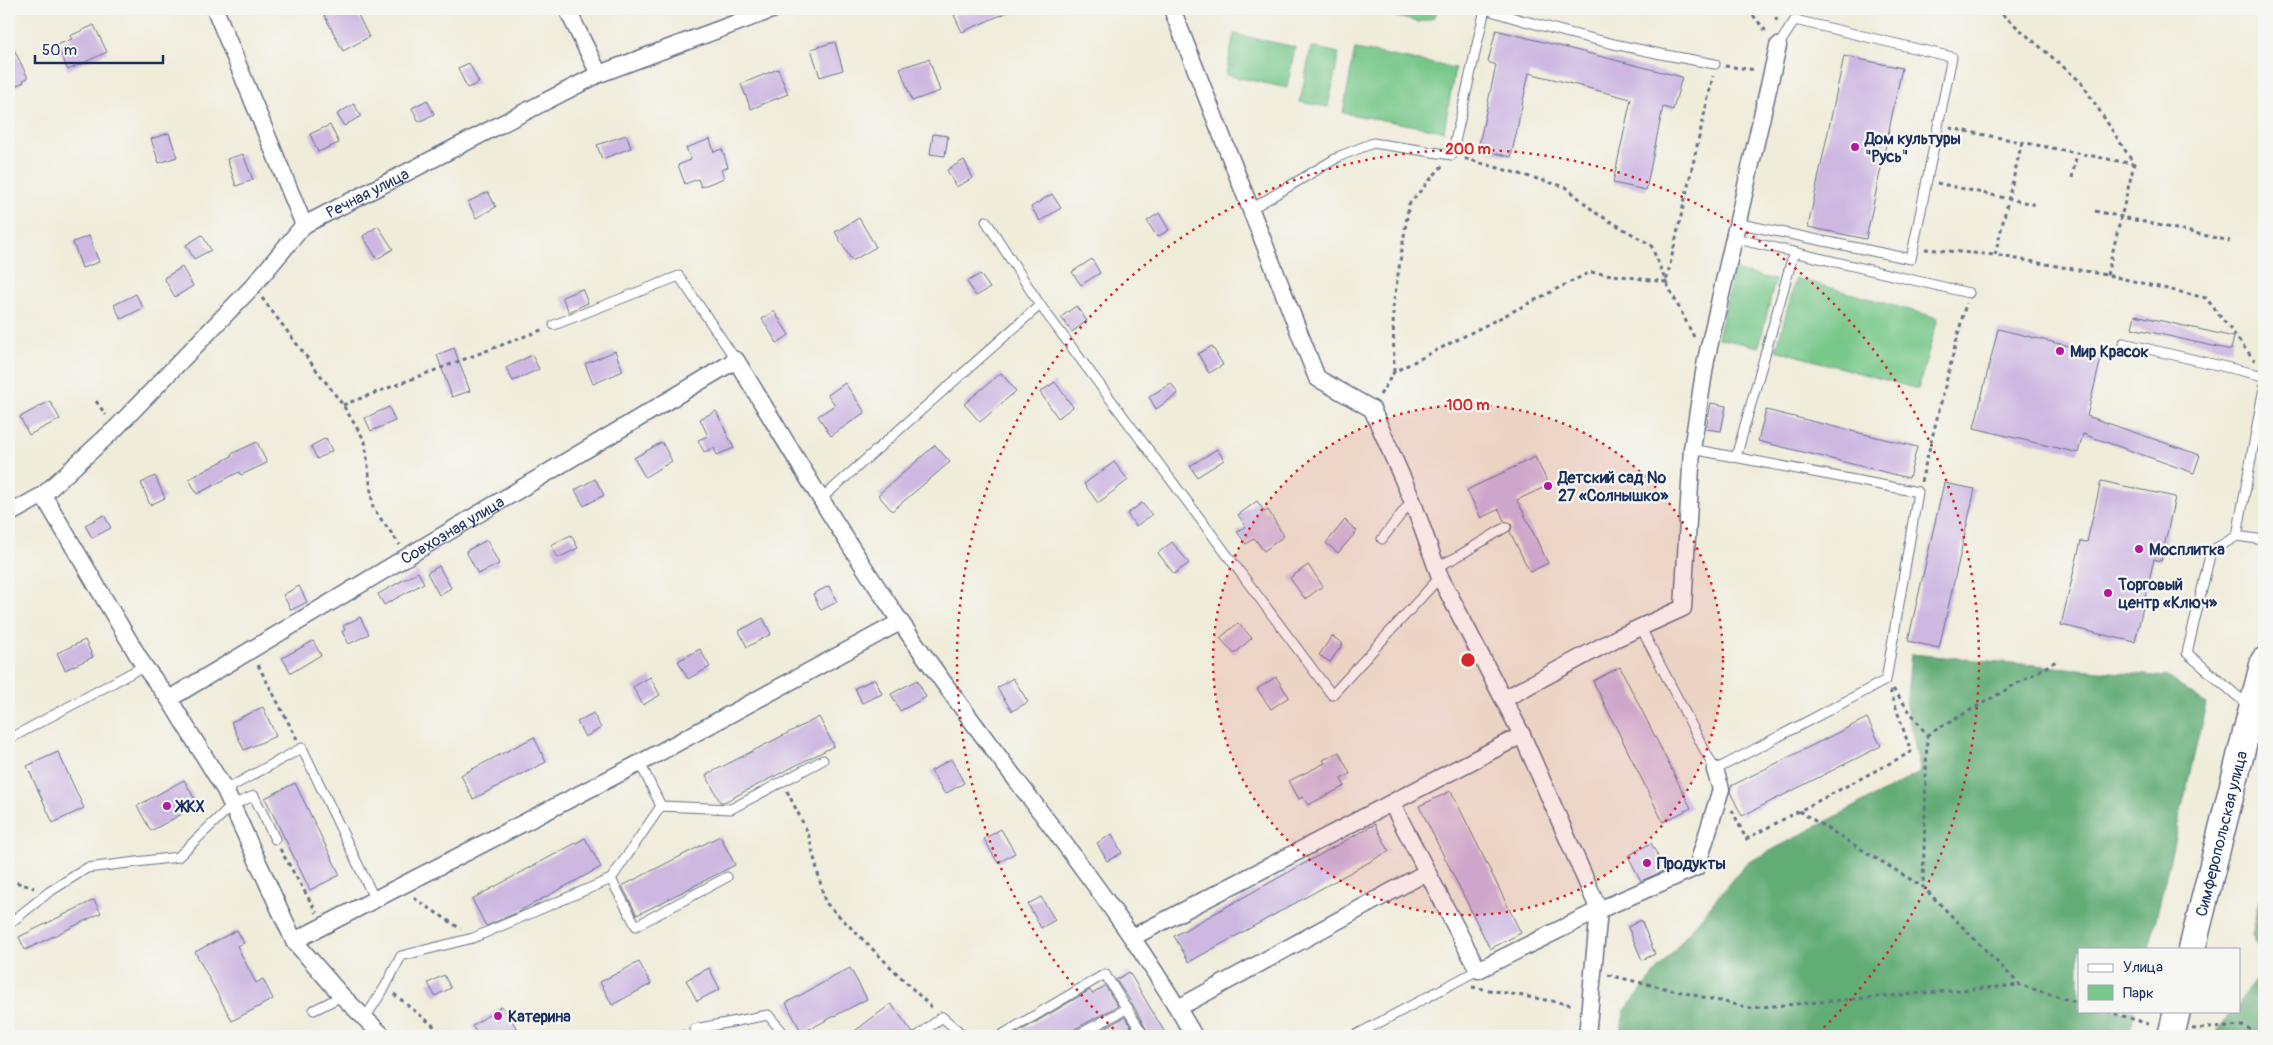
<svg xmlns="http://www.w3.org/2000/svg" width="2273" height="1045" font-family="Pangolin,sans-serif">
<rect width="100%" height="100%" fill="#f6f6f2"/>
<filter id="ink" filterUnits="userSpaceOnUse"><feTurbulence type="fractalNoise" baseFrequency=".02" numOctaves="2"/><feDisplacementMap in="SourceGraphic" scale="10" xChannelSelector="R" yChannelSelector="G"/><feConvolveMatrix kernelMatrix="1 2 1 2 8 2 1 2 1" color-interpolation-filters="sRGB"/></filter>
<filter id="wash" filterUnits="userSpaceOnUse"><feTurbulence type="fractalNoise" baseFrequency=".0096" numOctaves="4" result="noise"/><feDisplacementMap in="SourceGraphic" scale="20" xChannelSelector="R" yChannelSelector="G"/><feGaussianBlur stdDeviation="1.12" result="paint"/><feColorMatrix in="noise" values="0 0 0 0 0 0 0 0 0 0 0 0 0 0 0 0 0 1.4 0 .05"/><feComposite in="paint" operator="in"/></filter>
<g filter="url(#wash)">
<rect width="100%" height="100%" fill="#f0ecda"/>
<!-- green -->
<g fill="#78c88a" stroke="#4a7c74">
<path d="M1362,9H1439L1433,18L1419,22Z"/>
<path d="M1234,34L1295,47L1287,88L1226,75Z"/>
<path d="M1311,47L1339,53L1328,107L1300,102Z"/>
<path d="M1355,49L1455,68L1444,131L1343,113Z"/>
<path d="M1734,270L1775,280L1759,347L1718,338Z"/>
<path d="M1796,278L1938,318L1918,389L1776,350Z"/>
</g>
<!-- forest -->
<g fill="#62ac76" stroke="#3e6e6a">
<path d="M1911,654L2167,677L2206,704L2149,949H2079V1011H2135L2129,1036H1620L1625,1010L1745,864L1921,772L1906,707Z"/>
<path d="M2264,882V963L2252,935Z"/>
<path d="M2264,968V1036H2214L2232,1011H2239V1002Z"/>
</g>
<g id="blocks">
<!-- building -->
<g fill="#ceb8e2">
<path d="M321,9H355L369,37L343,51Z"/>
<path d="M967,9H1015L962,32L954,15Z"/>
<path d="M94,25L107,52L68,70L57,45L72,39L70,36Z"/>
<path d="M1496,30L1682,77L1673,110L1663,107L1646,190L1613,183L1631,99L1529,73L1511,157L1478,149L1496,65L1488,62Z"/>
<path d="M9,39L28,78L23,80L24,82L9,89Z"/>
<path d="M835,42L843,70L820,77L811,49Z"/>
<path d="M1844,56L1902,68L1866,239L1808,227Z"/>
<path d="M929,59L940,91L912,101L900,68Z"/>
<path d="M469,63L479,83L467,88L458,68Z"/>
<path d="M778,69L788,94L751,109L741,84Z"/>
<path d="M427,100L434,114L419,122L412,108Z"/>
<path d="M354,104L361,116L344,126L337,114Z"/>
<path d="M330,125L339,143L318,152L310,134Z"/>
<path d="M169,133L177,157L159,163L151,139Z"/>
<path d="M933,134L948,136L945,156L930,154Z"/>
<path d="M626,135L631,148L602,159L597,145Z"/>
<path d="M710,139L714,152L722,149L728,167L721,170L724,178L701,187L698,179L685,184L678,165L691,160L686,148Z"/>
<path d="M243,154L253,180L236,186L227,159Z"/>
<path d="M964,160L973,178L956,187L947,170Z"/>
<path d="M488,192L496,207L476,218L468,202Z"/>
<path d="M1052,194L1061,208L1040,221L1031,207Z"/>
<path d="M1159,213L1169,230L1157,237L1147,221Z"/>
<path d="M859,218L876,247L852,261L835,232Z"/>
<path d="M378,226L393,249L377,259L363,236Z"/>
<path d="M202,235L211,250L194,259L186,245Z"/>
<path d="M89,236L99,262L82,268L73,242Z"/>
<path d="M1092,259L1100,273L1081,285L1072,272Z"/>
<path d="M182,267L193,286L175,297L164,278Z"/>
<path d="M980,274L990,288L976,296L967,282Z"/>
<path d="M582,289L588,303L569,312L562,297Z"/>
<path d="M136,294L143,308L121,319L114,305Z"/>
<path d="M1076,306L1087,321L1072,332L1061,317Z"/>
<path d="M774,311L789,335L777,343L762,319Z"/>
<path d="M2135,315L2234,337L2231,350L2132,328Z"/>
<path d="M1998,329L2102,354L2087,416L2200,455L2194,473L2083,434L2078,453L1974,428Z"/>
<path d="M1212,346L1223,365L1209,373L1198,354Z"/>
<path d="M454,348L470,391L452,397L437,355Z"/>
<path d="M615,351L623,371L593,384L585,364Z"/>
<path d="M532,355L539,369L513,381L506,368Z"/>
<path d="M1001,373L1016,391L980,422L964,404Z"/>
<path d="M1055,382L1073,407L1058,418L1040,392Z"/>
<path d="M845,383L865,412L831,436L818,416L835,405L828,395Z"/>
<path d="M1171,383L1178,394L1156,409L1149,397Z"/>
<path d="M50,401L60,419L29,435L20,417Z"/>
<path d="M1711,403L1726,406L1721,431L1706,429Z"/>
<path d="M389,407L395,421L371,431L365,418Z"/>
<path d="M1766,410L1917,447L1909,478L1758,441Z"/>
<path d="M716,411L734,448L717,455L714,448L704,452L698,440L708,436L700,419Z"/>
<path d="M326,438L332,451L317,459L311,446Z"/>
<path d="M257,442L267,463L241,475L239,472L197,494L189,479L232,456L231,454Z"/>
<path d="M662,442L672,461L645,477L634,458Z"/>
<path d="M935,445L950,462L892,511L878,495Z"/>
<path d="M1217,449L1224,460L1197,477L1190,466Z"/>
<path d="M1535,457L1549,485L1517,500L1548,563L1530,572L1510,532L1512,527L1511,523L1504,521L1499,509L1481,518L1467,490Z"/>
<path d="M1114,462L1128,480L1098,503L1084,484Z"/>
<path d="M155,476L165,498L150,505L141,483Z"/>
<path d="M595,479L604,495L584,506L575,490Z"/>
<path d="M2101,481L2175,497L2161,561L2154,559L2135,642L2061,625L2081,541L2087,542Z"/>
<path d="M1944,483L1975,489L1939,648L1908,641Z"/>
<path d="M1257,501L1265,512L1268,510L1284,536L1264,551L1254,538L1246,544L1237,532L1246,526L1238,515Z"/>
<path d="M1142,503L1152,515L1136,526L1127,514Z"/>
<path d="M104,515L111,528L92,538L85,525Z"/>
<path d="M1345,520L1357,531L1338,553L1326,543Z"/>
<path d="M571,535L578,548L558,558L551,545Z"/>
<path d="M487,540L499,564L478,574L466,551Z"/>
<path d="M1172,542L1189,563L1174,574L1158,553Z"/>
<path d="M1308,565L1323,586L1305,599L1290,578Z"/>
<path d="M439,566L451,588L439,595L427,573Z"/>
<path d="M418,572L424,583L384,605L378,594Z"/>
<path d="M299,586L307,602L291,610L283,595Z"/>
<path d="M829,586L837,602L821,610L813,594Z"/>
<path d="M360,617L369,634L349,644L342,632L345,630L343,626Z"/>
<path d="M763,618L771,634L747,647L739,631Z"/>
<path d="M1238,623L1252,638L1234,654L1220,638Z"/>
<path d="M1332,636L1343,644L1330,662L1319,655Z"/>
<path d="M85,640L93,657L65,670L57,653Z"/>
<path d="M313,641L321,655L291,673L282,658Z"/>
<path d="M700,649L710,667L688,679L678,661Z"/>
<path d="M1620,667L1691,808L1663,822L1593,681Z"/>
<path d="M650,677L660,695L643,705L633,687Z"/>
<path d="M1276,677L1289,697L1271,709L1257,689Z"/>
<path d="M1013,678L1028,702L1012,711L997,688Z"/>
<path d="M875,679L882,694L862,703L855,688Z"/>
<path d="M917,680L926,697L900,711L891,694Z"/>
<path d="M263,707L276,736L244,750L231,722Z"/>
<path d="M593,713L601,728L585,737L577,722Z"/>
<path d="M819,717L834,746L724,802H720L706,775Z"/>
<path d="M1867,718L1881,746L1742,816L1730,792L1731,786Z"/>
<path d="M534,737L546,762L473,799L461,775Z"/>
<path d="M58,752L84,808L53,823L27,766Z"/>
<path d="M1339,752L1350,774L1341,779L1345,786L1308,805L1303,797L1299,799L1289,781L1325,763L1323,760Z"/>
<path d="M951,759L964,783L945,794L931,771Z"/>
<path d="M184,780L198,805L151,831L137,806Z"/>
<path d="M295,783L340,875L310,890L265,798Z"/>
<path d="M1451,791L1521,933L1490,949L1419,806Z"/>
<path d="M1375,824L1389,851L1189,962L1174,936Z"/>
<path d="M1001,829L1015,853L998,863L984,839Z"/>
<path d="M1112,834L1122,853L1107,861L1097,843Z"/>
<path d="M720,836L735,865L637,915L622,886Z"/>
<path d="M585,838L601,867L516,913L486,926L472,899Z"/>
<path d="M1651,843L1665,870L1641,881L1628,856Z"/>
<path d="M1041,897L1055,920L1041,928L1028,904Z"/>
<path d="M94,900L101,913L25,950L19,937Z"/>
<path d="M1641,920L1655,954L1642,960L1628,927Z"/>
<path d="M237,930L244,943L237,946L256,983L263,979L273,999L232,1021L195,952Z"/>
<path d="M639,962L651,984L612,1005L600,982Z"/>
<path d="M709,968L720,989L697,1001L686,980Z"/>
<path d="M850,968L867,999L802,1033L786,1003Z"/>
<path d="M1129,972L1167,1036H1150L1133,1005L1116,980Z"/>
<path d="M444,975L451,988L435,996L428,983Z"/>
<path d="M1105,986L1118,1006L1073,1030L1070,1036H1012L1090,990L1092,994Z"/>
<path d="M891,1004L913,1033L912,1036H848Z"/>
<path d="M502,1006L522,1036H479L472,1026Z"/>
<path d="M1125,1017L1133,1030L1122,1036H1089Z"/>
</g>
</g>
</g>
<g filter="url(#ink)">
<use href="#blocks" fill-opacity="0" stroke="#667189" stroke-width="1"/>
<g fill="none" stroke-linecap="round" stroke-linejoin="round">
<!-- service casing -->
<g stroke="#667189" stroke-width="11">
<g id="service">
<path d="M1251,209L1340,156L1373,143L1452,155L1485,9C1561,33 1637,51 1715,64"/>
<path d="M986,221L1040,305L1332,695L1440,577"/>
<path d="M1736,223L1911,259L1952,57L1795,20L1778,46"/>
<path d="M1733,238L1969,293"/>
<path d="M554,325L679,276L736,360"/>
<path d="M2123,343L2264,376"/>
<path d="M1736,457L1794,252"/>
<path d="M821,499L1040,305"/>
<path d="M2237,536L2264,387"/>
<path d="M1382,539L1412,500"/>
<path d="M1438,566L1455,558L1506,527"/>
<path d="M1641,628L1715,770L1886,680L1918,492L1692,449"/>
<path d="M2250,707L2187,653L2211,551L2237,536L2264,540"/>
<path d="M9,739L144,666"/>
<path d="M640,763L661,806"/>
<path d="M225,790L302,748L375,900"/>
<path d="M611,879L661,806L731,809L823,760"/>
<path d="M9,924L49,892L87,868L178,857L232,805L254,796L275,839"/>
<path d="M314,1010L342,996"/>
<path d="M365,1018L385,987L401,956L473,938L611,879L636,926L727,877"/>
<path d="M695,1029L768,1015L786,1036"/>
<path d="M918,1036L942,1017L964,1036"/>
<path d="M1000,1036L1105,974L1144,1036"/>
<path d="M1076,1036L1128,1008"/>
<path d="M1354,1036L1478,970"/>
</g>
</g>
<!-- minor casing -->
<g stroke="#667189" stroke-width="19">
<g id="minor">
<path d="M215,9L304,225"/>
<path d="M567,9L599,74"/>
<path d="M1172,9L1317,378L1372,409L1412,500L1440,577L1522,735L1599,910L1587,1036"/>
<path d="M43,495L144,666L169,699L225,790L294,941L342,996L383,1036"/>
<path id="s1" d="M9,514L43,495L116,428L253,286L304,225L599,74L774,9"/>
<path id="s2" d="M169,699L736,360C790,448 842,537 900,621C995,761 1110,889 1194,1036"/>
<path d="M1504,699L1617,638L1683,608L1692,449L1706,360L1778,46"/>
<path d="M1392,804L1478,970L1599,910L1697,867L1721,789L1715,770"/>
<path d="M1133,937L1522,735"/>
<path d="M294,941L640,763L900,622"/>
<path d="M1178,1008L1427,872"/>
</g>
</g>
<!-- primary casing -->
<g stroke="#667189" stroke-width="29">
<g id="primary">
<path id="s3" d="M2192,949L2264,661"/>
<path d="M2171,1036L2177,1011"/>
</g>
</g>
<!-- path -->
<g stroke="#667189" stroke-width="3" stroke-dasharray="4 4" stroke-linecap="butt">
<path d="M1748,9L1768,34"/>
<path d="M1775,9L1777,25"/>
<path d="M1996,9L2081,82L2134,164L2107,275"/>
<path d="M1725,66L1756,70"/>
<path d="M1950,128L2133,164"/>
<path d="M2022,142L1995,255L2107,275L2206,298L2255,361"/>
<path d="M2072,178L2077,153"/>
<path d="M1937,183L2037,205"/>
<path d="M2095,211L2230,241"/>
<path d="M1925,249L1995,255"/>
<path d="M262,298L343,405L365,441L373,508L400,545"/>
<path d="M1694,337L1666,282L1713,76"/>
<path d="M1394,372L1393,307L1409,204L1442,166"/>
<path d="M1380,395L1394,372L1590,272L1666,282L1651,245L1596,213L1566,187L1463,158"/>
<path d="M96,401L106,415"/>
<path d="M343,405L544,329"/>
<path d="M1921,482L1966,303"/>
<path d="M258,665L297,739"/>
<path d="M1893,689L1927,735L1923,887L2020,985L2079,1003"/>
<path d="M1927,735L2058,660"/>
<path d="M787,791L808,833L825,902L934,1010"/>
<path d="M1732,810L1746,839L1911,752L1890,690"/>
<path d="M1799,811L1923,887"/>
<path d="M280,849L317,913"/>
<path d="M9,880L34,888"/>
<path d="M414,898L461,929"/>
<path d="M1608,975L1750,1008L2019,985"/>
<path d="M1472,987L1574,1005"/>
<path d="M394,994L446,1036"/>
<path d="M2107,1011L2152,1025"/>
<path d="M2192,1029L2245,1026L2259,1036"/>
<path d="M665,1036L685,1031"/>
</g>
<!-- service -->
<use href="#service" stroke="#fff" stroke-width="9"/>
<!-- minor -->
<use href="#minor" stroke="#fff" stroke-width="16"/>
<!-- primary -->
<use href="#primary" stroke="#fff" stroke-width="26"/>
</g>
</g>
<!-- distance rings -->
<circle cx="1468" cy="660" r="255" fill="#d62828" fill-opacity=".12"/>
<g fill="none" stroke="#d62828" stroke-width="2.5" stroke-dasharray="2.5 5">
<circle cx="1468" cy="660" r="255"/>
<path d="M1119 1034A511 511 0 1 1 1817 1034"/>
</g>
<!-- markers -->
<g fill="#b5179e" stroke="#f6f6f2" stroke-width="2">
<circle cx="1855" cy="147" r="5"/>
<circle cx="2060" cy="351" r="5"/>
<circle cx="1548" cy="486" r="5"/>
<circle cx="2139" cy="549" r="5"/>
<circle cx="2108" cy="593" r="5"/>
<circle cx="167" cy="806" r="5"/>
<circle cx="1647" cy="863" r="5"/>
<circle cx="498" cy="1016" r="5"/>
</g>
<g text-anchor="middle" stroke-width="4.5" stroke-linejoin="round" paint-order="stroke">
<!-- poi labels -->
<g font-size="16" font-weight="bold" fill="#1b2f5e" stroke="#f6f6f2" text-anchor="start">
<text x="1865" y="144">Дом культуры<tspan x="1865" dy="18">"Русь"</tspan></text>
<text x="2070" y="357">Мир Красок</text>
<text x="1558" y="483">Детский сад №<tspan x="1558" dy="18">27 «Солнышко»</tspan></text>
<text x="2149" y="555">Мосплитка</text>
<text x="2118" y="590">Торговый<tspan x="2118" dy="18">центр «Ключ»</tspan></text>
<text x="177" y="812">ЖКХ</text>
<text x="1657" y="869">Продукты</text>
<text x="508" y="1022">Катерина</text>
</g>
<!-- street labels -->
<g font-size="16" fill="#1b2f5e" stroke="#f6f6f2">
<text dy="6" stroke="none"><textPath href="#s1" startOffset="486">Речная улица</textPath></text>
<text dy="6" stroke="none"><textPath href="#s2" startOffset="330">Совхозная улица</textPath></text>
<text dy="6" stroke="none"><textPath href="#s3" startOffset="119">Симферопольская улица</textPath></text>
</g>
</g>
<circle cx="1468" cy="660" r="8" fill="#d62828" stroke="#f6f6f2" stroke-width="2.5"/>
<g font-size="15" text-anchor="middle" font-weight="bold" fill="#d62828" stroke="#f6f6f2" stroke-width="4.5" stroke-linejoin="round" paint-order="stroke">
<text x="1468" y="154">200 m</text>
<text x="1468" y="410">100 m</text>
</g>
<!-- margin -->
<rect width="2273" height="1045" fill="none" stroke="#f6f6f2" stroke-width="30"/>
<!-- legend -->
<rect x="2078" y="948" width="162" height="65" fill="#f6f6f2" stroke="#9ea6b7"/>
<rect x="2088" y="964" width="25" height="8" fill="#ffffff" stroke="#9ea6b7"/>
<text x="2123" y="972" font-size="15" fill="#1b2f5e">Улица</text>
<rect x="2088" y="985" width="25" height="15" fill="#78c88a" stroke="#9ea6b7"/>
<text x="2123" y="998" font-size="15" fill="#1b2f5e">Парк</text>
<!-- scale -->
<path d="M35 55v8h128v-8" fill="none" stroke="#1b2f5e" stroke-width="2.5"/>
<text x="42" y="55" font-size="15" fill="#1b2f5e" stroke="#f6f6f2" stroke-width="4" paint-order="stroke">50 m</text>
</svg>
